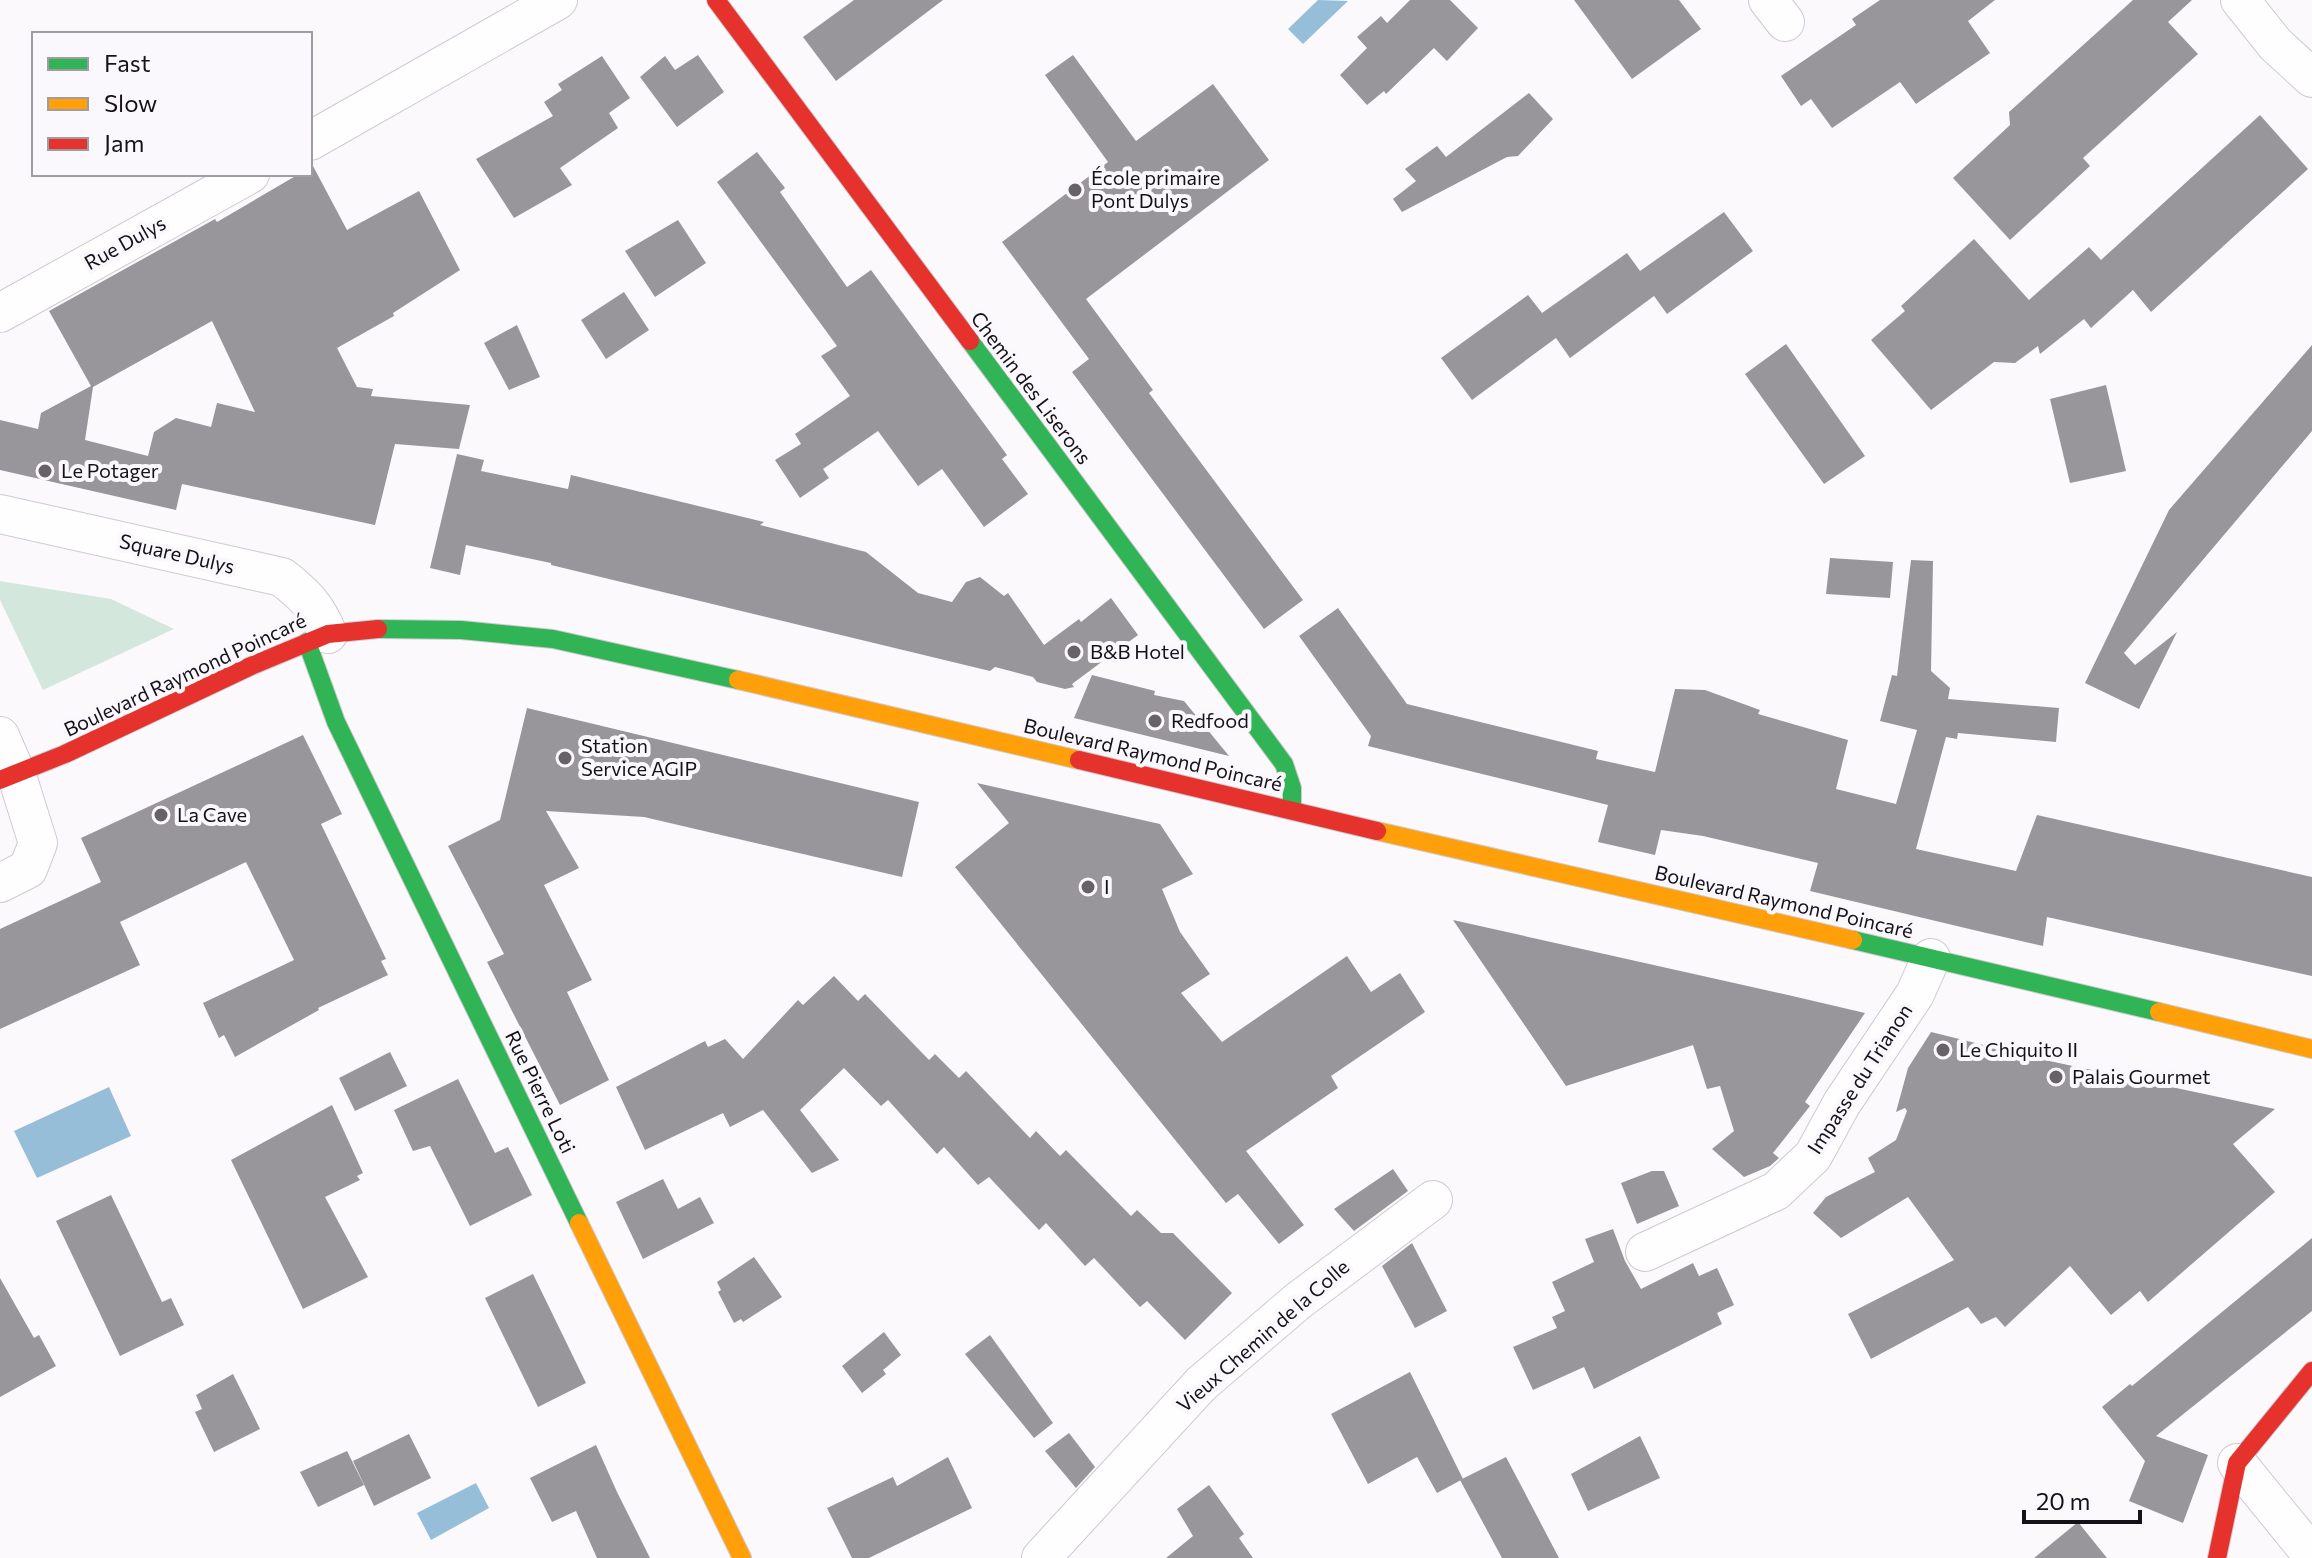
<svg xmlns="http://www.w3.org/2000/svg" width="2312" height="1558" font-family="Commissioner,sans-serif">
<rect width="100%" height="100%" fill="#fbf9fc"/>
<!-- green -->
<path fill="#d4e7dc" d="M0,581L111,599L174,629L43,690L0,600Z"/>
<!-- water -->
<g fill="#97bed8">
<path d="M1318,0L1348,1L1303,44L1288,29Z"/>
<path d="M109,1087L131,1136L37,1178L14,1131Z"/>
<path d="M476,1483L489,1508L431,1540L417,1513Z"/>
</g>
<!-- building -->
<g fill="#99969b" fill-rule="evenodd">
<path d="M854,0H943L836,81L803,37Z"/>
<path d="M1410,0H1450L1478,28L1447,61L1434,48L1386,94L1384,91L1367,105L1340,75L1367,48L1357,37L1381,16L1387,23Z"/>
<path d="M1574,0H1679L1701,29L1632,79Z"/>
<path d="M1880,0H1995L1968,21L1990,53L1916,104L1900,82L1832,128L1811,99L1801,106L1781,76L1856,25L1852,19Z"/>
<path d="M2133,0H2192L2168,22L2198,54L2083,158L2090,166L2010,240L1953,178L2010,125L2009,112Z"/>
<path d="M698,55L724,92L677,127L640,77L665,56L675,70Z"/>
<path d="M1073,55L1136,141L1213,84L1269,160L1086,299L1153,390L1149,393L1303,600L1264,629L1072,372L1089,359L1002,242L1108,162L1045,75Z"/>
<path d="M602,56L630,98L609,113L618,128L560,168L572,185L514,218L476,159L553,116L544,102L562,90L558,84Z"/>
<path d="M1529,93L1553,119L1518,156L1507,157L1402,212L1393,199L1416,181L1405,169L1437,146L1446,157Z"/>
<path d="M2260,115L2308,169L2151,312L2133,290L2091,328L2084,319L2040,354L2038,346L2015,363L1994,362L1931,410L1871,340L1905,311L1901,306L1974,239L2029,300L2089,247L2101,260Z"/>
<path d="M757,152L785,188L780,192L847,287L871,270L1007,455L1002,459L1028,494L984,527L942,469L918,486L878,431L823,469L829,478L800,498L775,460L801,444L795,434L850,396L821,356L837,346L717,182Z"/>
<path d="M313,166L347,230L419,191L460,270L393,313L394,316L337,348L357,387L373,389L371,396L470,405L459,449L395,444L375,525L182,484L176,510L0,470V420L38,429L41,413L91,386L49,311L215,219L217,222L299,174H310V167ZM212,321L255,412L217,403L211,427L176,418L154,432L148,456L85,440L93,387Z"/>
<path d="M1724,212L1753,251L1667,314L1654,296L1570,358L1556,338L1472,400L1441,358L1528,295L1542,313L1627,253L1640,271Z"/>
<path d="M678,220L706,263L655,297L625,251Z"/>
<path d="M624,292L649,330L606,359L581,320Z"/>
<path d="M517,325L540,377L509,390L484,343Z"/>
<path d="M1786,344L1865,456L1824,484L1745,374Z"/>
<path d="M2312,345V431L2124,653L2135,665L2177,632L2139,709L2085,683L2169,510Z"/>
<path d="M2106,385L2126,471L2070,483L2050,399Z"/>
<path d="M457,454L484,460L481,471L568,489L571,475L764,522L760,525L866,552L918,593L952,602L966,582L980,577L1004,596L1008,593L1044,645L1079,619L1081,622L1111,598L1138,635L1072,684L1074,687L1065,689L1037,682L1033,677L995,667L990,671L551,565V563L466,545L460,575L430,568Z"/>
<path d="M1830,558L1893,562L1890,598L1826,594Z"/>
<path d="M1911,560L1933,561L1931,671L1950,688L1948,699L2059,708L2056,742L1958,733L1957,739L1946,737L1916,849L2016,871L2037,815L2312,877V976L2047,917L2043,946L1982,932L1810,891L1818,863L1703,836L1661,830L1655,855L1598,842L1608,805L1368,746L1371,736L1299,636L1338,608L1407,704L1598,751L1596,759L1655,772L1675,689L1705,690L1760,710L1758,714L1848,740L1836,789L1896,804L1917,730L1880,721L1892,675L1897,676Z"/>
<path d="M1092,675L1155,691L1154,695L1184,701L1229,756L1074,718Z"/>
<path d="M527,708L919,802L902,877L644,817L546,811L579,868L544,885L592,980L567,992L609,1080L560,1105L487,962L504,954L448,846L500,820Z"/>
<path d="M303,735L342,814L321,824L386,959L381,961L388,975L318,1008L319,1010L235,1057L224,1035L219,1038L203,1003L294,960L246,862L120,922L140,965L0,1029V929L101,882L81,838Z"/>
<path d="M977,783L1160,824L1193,874L1162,889L1180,932L1210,974L1181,993L1222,1042L1347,956L1371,992L1400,973L1425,1012L1331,1076L1338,1088L1246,1151L1304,1225L1279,1244L1238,1194L1226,1203L955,867L1009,823Z"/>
<path d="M1453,920L1788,995L1865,1013L1805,1102L1810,1106L1773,1153L1779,1158L1770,1166L1744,1177L1712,1149L1734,1131L1720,1086L1707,1089L1693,1045L1566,1086Z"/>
<path d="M834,976L858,1001L865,994L929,1060L935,1054L959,1078L966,1071L1030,1138L1036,1131L1060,1156L1066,1150L1131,1216L1137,1210L1161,1233H1173L1232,1293L1185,1340L1147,1301L1140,1307L1094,1258L1085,1266L1046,1223L1039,1230L989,1177L978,1185L944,1147L937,1154L888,1100L881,1106L844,1068L800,1110L839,1160L812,1173L763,1110L730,1127L723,1113L645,1150L616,1087L705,1041L708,1047L725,1039L743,1059L798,1000L803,1005Z"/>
<path d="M1931,1032L2040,1059L2275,1109L2233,1144L2275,1192L2148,1302L2140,1291L2111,1315L2070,1266L2005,1327L1996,1317L1981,1324L1968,1307L1871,1359L1848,1314L1954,1260L1908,1197L1841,1238L1813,1213L1826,1197L1875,1172L1868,1158L1896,1140L1907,1111L1905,1108L1896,1112L1908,1068Z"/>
<path d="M390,1052L407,1086L355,1111L339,1078Z"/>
<path d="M458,1079L495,1153L508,1147L532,1195L470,1226L430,1146L413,1151L394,1110Z"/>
<path d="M332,1105L363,1173L357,1176L360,1180L325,1197L368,1277L303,1309L231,1160Z"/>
<path d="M1393,1169L1408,1191L1354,1231L1334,1209Z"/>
<path d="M1652,1171H1664L1679,1206L1637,1224L1621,1183Z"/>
<path d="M663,1179L678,1209L700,1197L714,1223L643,1259L616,1202Z"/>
<path d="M111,1195L162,1302L171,1298L184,1325L120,1356L56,1221Z"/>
<path d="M1613,1229L1625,1261L1641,1289L1693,1263L1699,1276L1717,1268L1734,1305L1717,1313L1722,1324L1594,1389L1584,1367L1533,1390L1513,1347L1557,1328L1552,1317L1565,1311L1552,1282L1594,1262L1585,1239Z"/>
<path d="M2312,1238V1311L2156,1436L2208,1455L2183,1523L2129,1501L2145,1461L2102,1407L2130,1384L2132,1386Z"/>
<path d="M1412,1243L1447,1311L1415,1328L1382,1266Z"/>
<path d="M754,1257L782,1297L743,1322L741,1319L734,1323L718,1292L721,1290L717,1282Z"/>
<path d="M533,1274L586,1383L538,1407L485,1298Z"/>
<path d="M0,1278L34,1338L39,1335L56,1366L0,1397Z"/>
<path d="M884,1332L901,1355L883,1370L886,1374L862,1393L842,1366Z"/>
<path d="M990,1335L1053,1423L1034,1438L965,1354Z"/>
<path d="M1410,1372L1463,1479L1437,1493L1417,1457L1368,1484L1331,1414Z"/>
<path d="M233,1374L260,1429L214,1452L195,1412L202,1409L196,1395Z"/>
<path d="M1069,1433L1095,1467L1076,1488L1045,1451Z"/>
<path d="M409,1434L431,1478L374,1506L353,1461Z"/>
<path d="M1640,1436L1660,1478L1588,1511L1571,1474Z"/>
<path d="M596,1445L617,1492L650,1558H597L576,1511L552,1522L530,1478Z"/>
<path d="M347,1451L364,1485L318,1507L300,1472Z"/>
<path d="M948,1457L972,1508L869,1558H852L827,1508L893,1477L897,1486Z"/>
<path d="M1506,1457L1559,1558H1502L1460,1480Z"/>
<path d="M1209,1485L1244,1534L1239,1538L1253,1558H1166L1193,1536L1177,1509Z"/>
<path d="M2078,1522L2107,1558H2034Z"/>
</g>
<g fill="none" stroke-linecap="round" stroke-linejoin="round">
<!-- street casing -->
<g stroke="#cecad1" stroke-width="40">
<g id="street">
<path d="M1768,0L1785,22"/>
<path d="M2240,0L2275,44L2312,78"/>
<path d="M310,141L558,0"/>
<path d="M0,313L250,174"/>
<path d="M0,514L282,577C306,596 316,606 328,634"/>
<path d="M0,736L16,773L38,843L28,869L0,883"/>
<path d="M1645,1252L1776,1191L1813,1156L1842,1103L1915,994L1931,958"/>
<path d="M2237,1463L2312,1555"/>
<path d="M1041,1558L1201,1384L1298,1301L1433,1200"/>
</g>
</g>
<!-- fast casing -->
<g stroke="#cecad1" stroke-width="20">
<g id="fast">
<path d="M970,341L1284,764L1292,788V809"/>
<path d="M378,629L461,630L553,639L738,680"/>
<path d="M307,642L336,722L579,1223"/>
<path d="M1853,940L2159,1012"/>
</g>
</g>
<!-- slow casing -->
<g stroke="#cecad1" stroke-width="20">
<g id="slow">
<path d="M738,680L1079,760"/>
<path d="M1377,831L1853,940"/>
<path d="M2159,1012L2312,1049"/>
<path d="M579,1223L742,1558"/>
</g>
</g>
<!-- jam casing -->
<g stroke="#cecad1" stroke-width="20">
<g id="jam">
<path d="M716,0L970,341"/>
<path d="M1079,760L1377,831"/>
<path d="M0,780L65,754L251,666L328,634L378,629"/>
<path d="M2217,1558L2237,1463L2312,1371"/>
</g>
</g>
<!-- street -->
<use href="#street" stroke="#fefeff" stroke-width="38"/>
<!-- fast -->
<use href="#fast" stroke="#30b455" stroke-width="18"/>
<!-- slow -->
<use href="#slow" stroke="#ff9f0a" stroke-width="18"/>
<!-- jam -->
<use href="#jam" stroke="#e5322d" stroke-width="18"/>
</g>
<!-- markers -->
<g fill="#666268" stroke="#fbf8fd" stroke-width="3">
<circle cx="1075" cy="190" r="8"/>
<circle cx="45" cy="471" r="8"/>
<circle cx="1074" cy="652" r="8"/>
<circle cx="1155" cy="721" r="8"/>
<circle cx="565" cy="758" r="8"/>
<circle cx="161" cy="815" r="8"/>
<circle cx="1088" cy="887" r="8"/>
<circle cx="1943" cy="1050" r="8"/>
<circle cx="2056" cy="1077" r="8"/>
</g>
<g text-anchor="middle" stroke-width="8" stroke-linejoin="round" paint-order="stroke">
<!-- poi labels -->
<g font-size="20" fill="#151119" stroke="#fbf8fd" text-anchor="start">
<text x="1091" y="185">École primaire<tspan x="1091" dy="23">Pont Dulys</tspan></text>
<text x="61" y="478">Le Potager</text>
<text x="1090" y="659">B&amp;B Hotel</text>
<text x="1171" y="728">Redfood</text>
<text x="581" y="753">Station<tspan x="581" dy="23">Service AGIP</tspan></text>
<text x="177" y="822">La Cave</text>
<text x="1104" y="894">I</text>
<text x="1959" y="1057">Le Chiquito II</text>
<text x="2072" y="1084">Palais Gourmet</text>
</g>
<!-- street labels -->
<g font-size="20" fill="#151119" stroke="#fbf8fd">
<text transform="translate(125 243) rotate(-29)" y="7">Rue Dulys</text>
<text transform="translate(1031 388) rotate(53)" y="7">Chemin des Liserons</text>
<text transform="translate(177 554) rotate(13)" y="7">Square Dulys</text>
<text transform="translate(185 675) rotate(-25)" y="7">Boulevard Raymond Poincaré</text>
<text transform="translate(1153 755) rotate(13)" y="7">Boulevard Raymond Poincaré</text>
<text transform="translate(1784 902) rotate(13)" y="7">Boulevard Raymond Poincaré</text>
<text transform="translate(1860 1079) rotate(-57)" y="7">Impasse du Trianon</text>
<text transform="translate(540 1092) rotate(64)" y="7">Rue Pierre Loti</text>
<text transform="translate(1263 1336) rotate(-41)" y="7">Vieux Chemin de la Colle</text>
</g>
</g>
<!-- legend -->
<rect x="32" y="32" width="280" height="144" fill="#fbf8fd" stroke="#9f9ca2" stroke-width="2"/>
<rect x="48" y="58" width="40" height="12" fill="#30b455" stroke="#9f9ca2" stroke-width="2"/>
<text x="104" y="72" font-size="24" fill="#151119">Fast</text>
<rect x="48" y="98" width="40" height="12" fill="#ff9f0a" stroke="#9f9ca2" stroke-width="2"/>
<text x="104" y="112" font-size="24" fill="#151119">Slow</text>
<rect x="48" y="138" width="40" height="12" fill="#e5322d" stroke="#9f9ca2" stroke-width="2"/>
<text x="104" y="152" font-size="24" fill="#151119">Jam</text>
<!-- scale -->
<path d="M2024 1510v12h116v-12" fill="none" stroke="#151119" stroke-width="4"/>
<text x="2036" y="1510" font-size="24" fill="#151119" stroke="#fbf8fd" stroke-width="6" paint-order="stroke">20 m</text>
</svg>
